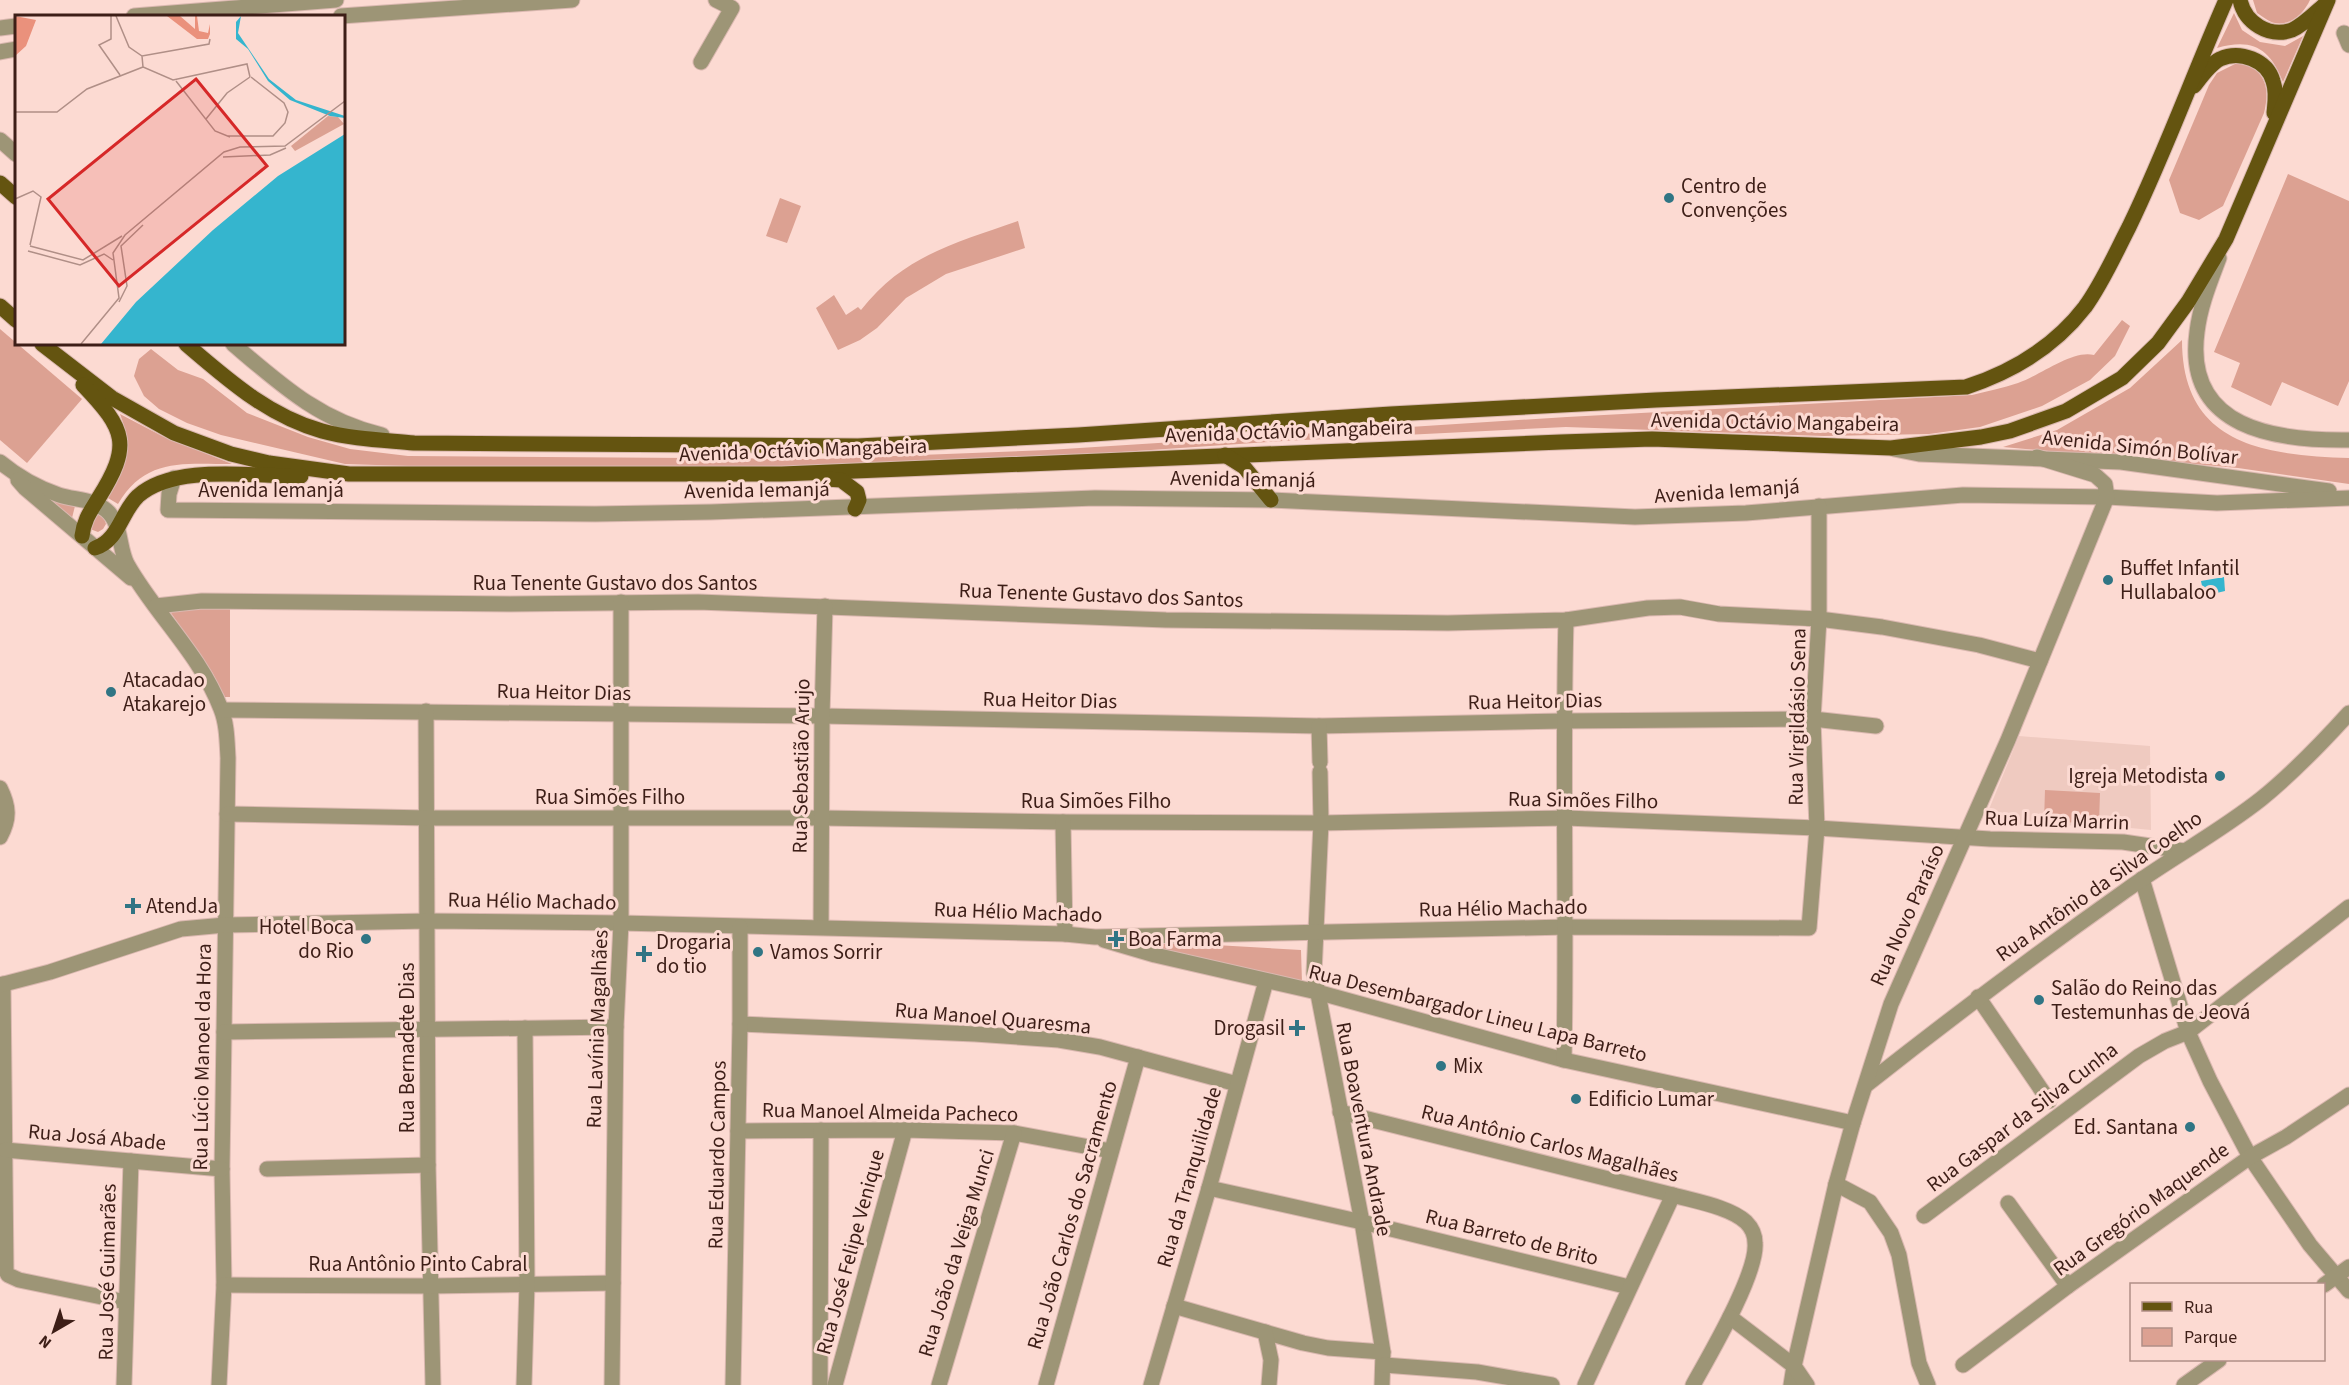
<svg xmlns="http://www.w3.org/2000/svg" width="2349" height="1385" font-family="'Source Sans 3',sans-serif">
<rect width="100%" height="100%" fill="#fcdad2"/>
<!-- built -->
<path fill="#efcac0" d="M2019,736L2150,746L2151,830L2110,826L1983,824Z"/>
<!-- green -->
<g fill="#dca192">
<path d="M2253,0H2310C2304,13 2291,26 2275,23C2269,22 2262,16 2257,13Z"/>
<path d="M2234,13L2242,30L2260,42L2285,46L2303,36L2283,82C2270,48 2252,38 2217,48Z"/>
<path d="M2239,62C2266,70 2270,88 2264,113L2223,206L2199,220L2180,213L2169,180L2209,85L2217,73Z"/>
<path d="M2288,174L2349,201V381L2338,406L2282,382L2271,406L2231,387L2240,363L2214,352Z"/>
<path d="M780,198L801,206L787,243L766,236Z"/>
<path d="M1018,221L1025,248L946,274L906,298L877,328L860,340L838,350L816,308L834,295L846,315L858,307L861,310C904,255 956,243 1018,221Z"/>
<path d="M2122,320L2130,326L2115,356L2090,380L2042,406L1980,427L1929,434L1824,436L1566,427L1283,441L1048,457L817,466H408L345,464L221,435L187,423L159,409L144,396L134,376L139,359L151,349L178,370L203,379L247,413L308,437L350,449L408,456L816,459L1048,450L1567,417L1972,395C1987,391 2003,388 2018,383C2039,376 2073,349 2094,355Z"/>
<path d="M0,329L82,399L27,463L0,440Z"/>
<path d="M2182,340C2182,445 2264,455 2349,458V484L2238,468L2003,447L2057,430L2130,388Z"/>
<path d="M120,414L162,436L232,464C185,464 145,457 118,504L103,495C129,470 133,448 120,414Z"/>
<path d="M50,499L76,502L72,518H71Z"/>
<path d="M97,514L104,518L106,524L103,529L98,532L90,529Z"/>
<path d="M171,608H230V697H225L212,672L171,613Z"/>
<path d="M2045,790L2100,793L2099,824L2044,821Z"/>
<path d="M1145,941L1301,950L1302,983L1145,948Z"/>
</g>
<!-- water -->
<path fill="#35b5ce" d="M2224,577L2225,591L2204,596L2201,581Z"/>
<g fill="none" stroke-linecap="round" stroke-linejoin="round">
<!-- minor casing -->
<g stroke="#dab8b0" stroke-width="17">
<g id="minor">
<path d="M134,16L336,0"/>
<path d="M341,16L572,0"/>
<path d="M0,28L16,26"/>
<path d="M2344,33L2349,45"/>
<path d="M0,52L16,49"/>
<path d="M701,62L732,8L716,0"/>
<path d="M0,140L16,154"/>
<path d="M2219,258C2210,282 2200,306 2197,332C2184,429 2276,441 2349,440"/>
<path d="M233,344C280,384 320,421 382,435"/>
<path d="M1894,449L1919,454L2121,462L2329,491"/>
<path d="M0,462C17,476 38,488 59,495C75,500 93,499 106,510C122,523 118,546 127,564C155,614 200,654 221,709C227,724 227,741 228,758L222,1169L224,1285L219,1385"/>
<path d="M174,478L169,494L168,510L595,514L711,512L1095,498L1271,500L1635,517L1746,513L1963,495L2107,497L2217,503L2349,498"/>
<path d="M18,480L25,488L131,578"/>
<path d="M156,606L202,601L510,604L698,602L1166,620L1448,623L1566,620L1648,608L1680,607L1719,614L1819,619L1882,627L1979,645L2040,661"/>
<path d="M222,710L822,716L1319,726L1563,721L1813,719L1876,726"/>
<path d="M426,711L428,1165L433,1385"/>
<path d="M1319,726L1320,762"/>
<path d="M1320,772L1321,823L1314,973L1362,1222L1383,1352L1382,1385"/>
<path d="M0,788C9,806 10,819 0,837"/>
<path d="M227,814L428,818H822L1063,822L1321,823L1566,818L1817,828L1990,839L2123,842L2184,851"/>
<path d="M1063,822L1065,934"/>
<path d="M2142,879L2188,1032L2210,1081L2250,1157L2310,1245L2349,1291"/>
<path d="M821,927L822,716L825,606"/>
<path d="M1104,940L1155,955L1317,992L1564,1060L1853,1123"/>
<path d="M3,984L6,1271L8,1275L19,1280L126,1302"/>
<path d="M0,985L50,972L181,929L225,925L427,921L621,923L1065,934L1095,937L1567,927L1809,928L1817,828L1813,719L1819,619V506"/>
<path d="M1978,997L2049,1101"/>
<path d="M740,1024L975,1034L1059,1040L1100,1047L1237,1084"/>
<path d="M224,1032L616,1027"/>
<path d="M1564,1060C1567,913 1562,767 1566,620"/>
<path d="M1866,1085C1951,1018 2036,954 2125,891C2169,859 2218,833 2261,799C2293,773 2321,744 2349,713"/>
<path d="M1340,1112L1673,1195C1694,1201 1730,1207 1746,1222C1751,1227 1755,1235 1755,1243C1758,1273 1709,1356 1693,1385"/>
<path d="M738,1131L905,1130L1014,1133L1111,1151"/>
<path d="M5,1150L222,1169"/>
<path d="M267,1169L428,1165"/>
<path d="M1836,1184L1870,1202L1891,1233L1899,1255L1919,1363L1928,1385"/>
<path d="M1209,1188L1362,1222L1629,1287"/>
<path d="M2008,1203L2068,1286"/>
<path d="M1924,1216L2139,1056L2165,1041L2188,1032L2349,907"/>
<path d="M224,1285L431,1286L613,1283"/>
<path d="M2324,1285L2349,1267"/>
<path d="M1174,1306L1303,1343L1328,1348L1383,1352"/>
<path d="M1730,1317L1794,1366L1791,1385"/>
<path d="M1265,1332L1271,1360L1269,1385"/>
<path d="M1384,1365L1477,1372L1552,1385"/>
<path d="M1963,1365L2068,1286L2250,1157L2286,1137L2349,1095"/>
<path d="M124,1385L131,1161"/>
<path d="M524,1385L527,1284L525,1028"/>
<path d="M612,1385L616,1027L621,923V602"/>
<path d="M733,1385L740,1024V927"/>
<path d="M820,1385L821,1130"/>
<path d="M835,1385L905,1130"/>
<path d="M939,1385L1014,1133"/>
<path d="M1046,1385L1138,1057"/>
<path d="M1151,1385L1209,1188L1266,981"/>
<path d="M1585,1385L1673,1195"/>
<path d="M1807,1385L1794,1366L1836,1184L1853,1123L1891,1004L2008,740L2107,497L2105,484L2095,475L2037,457"/>
<path d="M2184,1385L2219,1360"/>
</g>
</g>
<!-- major casing -->
<g stroke="#dab8b0" stroke-width="17">
<g id="major">
<path d="M2240,0C2245,23 2269,38 2292,30C2303,25 2314,14 2323,6"/>
<path d="M2194,86C2201,77 2210,64 2220,59C2240,50 2267,60 2273,81C2277,92 2275,103 2274,113"/>
<path d="M0,183L16,197"/>
<path d="M0,306L16,320"/>
<path d="M42,344L112,398L174,433L231,454L269,463L349,474H782L1561,442L1652,439L1891,448L1981,437L2010,431L2066,411L2122,378L2158,343L2188,302L2226,239L2328,0"/>
<path d="M186,344C227,379 268,416 322,431C352,439 383,440 414,443L858,446L1078,435L1391,414L1656,400L1966,387C2012,372 2055,346 2085,307C2103,282 2115,254 2129,227C2165,153 2193,75 2226,0"/>
<path d="M1225,455L1244,467L1271,500"/>
<path d="M826,479L841,480L857,492L859,500L855,509"/>
<path d="M82,536C84,520 90,512 98,499C132,445 126,430 83,385"/>
<path d="M95,548C119,540 121,512 138,496C175,463 255,477 301,476"/>
</g>
</g>
<!-- minor -->
<use href="#minor" stroke="#9d9576" stroke-width="15"/>
<!-- major -->
<use href="#major" stroke="#645410" stroke-width="15"/>
</g>
<!-- markers -->
<g fill="#307584" stroke="#fcdad2" stroke-width="2">
<circle cx="1669" cy="198" r="6"/>
<circle cx="2108" cy="580" r="6"/>
<circle cx="111" cy="692" r="6"/>
<circle cx="2220" cy="776" r="6"/>
<path d="M130 897h6v6h6v6h-6v6h-6v-6h-6v-6h6z"/>
<circle cx="366" cy="939" r="6"/>
<path d="M1113 930h6v6h6v6h-6v6h-6v-6h-6v-6h6z"/>
<circle cx="758" cy="952" r="6"/>
<path d="M641 945h6v6h6v6h-6v6h-6v-6h-6v-6h6z"/>
<circle cx="2039" cy="1000" r="6"/>
<path d="M1294 1019h6v6h6v6h-6v6h-6v-6h-6v-6h6z"/>
<circle cx="1441" cy="1066" r="6"/>
<circle cx="1576" cy="1099" r="6"/>
<circle cx="2190" cy="1127" r="6"/>
</g>
<g text-anchor="middle" stroke-width="6" stroke-linejoin="round" paint-order="stroke">
<!-- poi labels -->
<g font-size="21" fill="#3d1e17" stroke="#fcdad2" text-anchor="start">
<text x="1681" y="193">Centro de<tspan x="1681" dy="24">Convenções</tspan></text>
<text x="2120" y="575">Buffet Infantil<tspan x="2120" dy="24">Hullabaloo</tspan></text>
<text x="123" y="687">Atacadao<tspan x="123" dy="24">Atakarejo</tspan></text>
<text x="2208" y="783" text-anchor="end">Igreja Metodista</text>
<text x="146" y="913">AtendJa</text>
<text x="354" y="934" text-anchor="end">Hotel Boca<tspan x="354" dy="24">do Rio</tspan></text>
<text x="1128" y="946">Boa Farma</text>
<text x="656" y="949">Drogaria<tspan x="656" dy="24">do tio</tspan></text>
<text x="770" y="959">Vamos Sorrir</text>
<text x="2051" y="995">Salão do Reino das<tspan x="2051" dy="24">Testemunhas de Jeová</tspan></text>
<text x="1285" y="1035" text-anchor="end">Drogasil</text>
<text x="1453" y="1073">Mix</text>
<text x="1588" y="1106">Edificio Lumar</text>
<text x="2178" y="1134" text-anchor="end">Ed. Santana</text>
</g>
<!-- street labels -->
<g font-size="21" fill="#3d1e17" stroke="#fcdad2">
<text transform="translate(1775 422) rotate(1)" y="7">Avenida Octávio Mangabeira</text>
<text transform="translate(1289 431) rotate(-2)" y="7">Avenida Octávio Mangabeira</text>
<text transform="translate(2140 447) rotate(6)" y="7">Avenida Simón Bolívar</text>
<text transform="translate(803 450) rotate(-2)" y="7">Avenida Octávio Mangabeira</text>
<text transform="translate(1243 479) rotate(1)" y="7">Avenida Iemanjá</text>
<text x="271" y="497">Avenida Iemanjá</text>
<text transform="translate(757 490) rotate(-1)" y="7">Avenida Iemanjá</text>
<text transform="translate(1727 491) rotate(-4)" y="7">Avenida Iemanjá</text>
<text x="615" y="590">Rua Tenente Gustavo dos Santos</text>
<text transform="translate(1101 595) rotate(2)" y="7">Rua Tenente Gustavo dos Santos</text>
<text transform="translate(564 692) rotate(1)" y="7">Rua Heitor Dias</text>
<text transform="translate(1050 700) rotate(1)" y="7">Rua Heitor Dias</text>
<text transform="translate(1535 701) rotate(-1)" y="7">Rua Heitor Dias</text>
<text transform="translate(1797 717) rotate(-89)" y="7">Rua Virgildásio Sena</text>
<text transform="translate(801 766) rotate(-89)" y="7">Rua Sebastião Arujo</text>
<text x="610" y="804">Rua Simões Filho</text>
<text transform="translate(1583 800) rotate(1)" y="7">Rua Simões Filho</text>
<text x="1096" y="808">Rua Simões Filho</text>
<text transform="translate(2057 820) rotate(2)" y="7">Rua Luíza Marrin</text>
<text transform="translate(2099 886) rotate(-35)" y="7">Rua Antônio da Silva Coelho</text>
<text transform="translate(532 901) rotate(1)" y="7">Rua Hélio Machado</text>
<text transform="translate(1503 908) rotate(-1)" y="7">Rua Hélio Machado</text>
<text transform="translate(1018 912) rotate(2)" y="7">Rua Hélio Machado</text>
<text transform="translate(1907 915) rotate(-66)" y="7">Rua Novo Paraíso</text>
<text transform="translate(1478 1013) rotate(14)" y="7">Rua Desembargador Lineu Lapa Barreto</text>
<text transform="translate(993 1018) rotate(5)" y="7">Rua Manoel Quaresma</text>
<text transform="translate(597 1029) rotate(-88)" y="7">Rua Lavínia Magalhães</text>
<text transform="translate(407 1048) rotate(-90)" y="7">Rua Bernadete Dias</text>
<text transform="translate(202 1057) rotate(-89)" y="7">Rua Lúcio Manoel da Hora</text>
<text transform="translate(890 1112) rotate(1)" y="7">Rua Manoel Almeida Pacheco</text>
<text transform="translate(2022 1117) rotate(-37)" y="7">Rua Gaspar da Silva Cunha</text>
<text transform="translate(1364 1129) rotate(79)" y="7">Rua Boaventura Andrade</text>
<text transform="translate(97 1137) rotate(5)" y="7">Rua Josá Abade</text>
<text transform="translate(1550 1143) rotate(14)" y="7">Rua Antônio Carlos Magalhães</text>
<text transform="translate(717 1155) rotate(-89)" y="7">Rua Eduardo Campos</text>
<text transform="translate(1189 1177) rotate(-74)" y="7">Rua da Tranquilidade</text>
<text transform="translate(2141 1209) rotate(-36)" y="7">Rua Gregório Maquende</text>
<text transform="translate(1072 1215) rotate(-74)" y="7">Rua João Carlos do Sacramento</text>
<text transform="translate(1512 1237) rotate(14)" y="7">Rua Barreto de Brito</text>
<text transform="translate(850 1252) rotate(-75)" y="7">Rua José Felipe Venique</text>
<text transform="translate(956 1253) rotate(-73)" y="7">Rua João da Veiga Munci</text>
<text x="418" y="1271">Rua Antônio Pinto Cabral</text>
<text transform="translate(107 1272) rotate(-89)" y="7">Rua José Guimarães</text>
</g>
</g>
<!-- overview -->
<g transform="translate(15 15)">
<rect width="330" height="330" fill="#fcdad2"/>
<path d="M313,101L323,102L329,109L280,136L276,131Z" fill="#dca192"/>
<path d="M0,1L21,5L11,31L0,41ZM152,1H165L180,14V1H182L184,16L193,18L195,9V19L193,24H182Z" fill="#ea917c"/>
<path d="M226,1L223,18L254,64L281,85L330,101V103L315,101L275,85L253,66L233,34L221,24V7ZM330,119V329H86L121,287L198,215L263,161Z" fill="#35b5ce"/>
<path fill="none" stroke="#b08f87" stroke-width="1.5" d="M96,1V24L84,30L105,60M101,1L114,32L127,41L194,29L195,24M127,41L128,52L158,65L232,49L235,62M161,66L200,116L215,122M0,97H42L72,74L128,52M191,104L212,78L235,62M213,121H258L270,108L273,97L269,88L236,62M208,142L255,140L271,133M0,184L18,176L26,182L15,230M15,231L68,245L107,221M13,236L65,250L89,239L98,245M104,287L112,271L106,231L128,210M66,329L104,283L98,238L110,220L209,137L225,132L270,131L330,86"/>
<path fill="#d62828" fill-opacity="0.15" stroke="#d62828" stroke-width="3" d="M181,64L252,151L104,271L33,184Z"/>
<rect width="330" height="330" fill="none" stroke="#3d1e17" stroke-width="3"/>
</g>
<!-- legend -->
<rect x="2130" y="1283" width="195" height="78" fill="#fcdad2" stroke="#b08f87" stroke-width="1.5"/>
<rect x="2142" y="1302" width="30" height="9" fill="#645410" stroke="#b08f87" stroke-width="1.5"/>
<text x="2184" y="1313" font-size="18" fill="#3d1e17">Rua</text>
<rect x="2142" y="1328" width="30" height="18" fill="#dca192" stroke="#b08f87" stroke-width="1.5"/>
<text x="2184" y="1343" font-size="18" fill="#3d1e17">Parque</text>
<!-- north arrow -->
<g transform="translate(54 1331) rotate(219)" stroke="#fcdad2" stroke-width="4.5" paint-order="stroke">
<path d="M0-4.5L10 22L0 15L-10 22Z" fill="#3d1e17"/>
<text y="-9" font-size="16" font-weight="bold" text-anchor="middle" fill="#3d1e17">N</text>
</g>
</svg>
